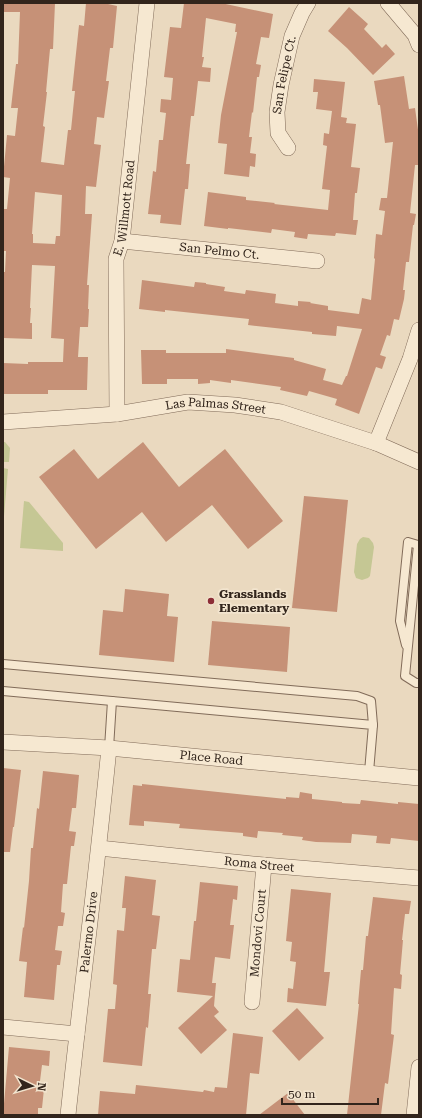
<svg xmlns="http://www.w3.org/2000/svg" width="422" height="1118" font-family="'Roboto Serif',serif">
<rect width="100%" height="100%" fill="#ead9bf"/>
<!-- green -->
<g fill="#c5c794">
<path d="M3,442H5L10,448L9,462H3Z"/>
<path d="M3,468L8,469L3,528Z"/>
<path d="M24,501L29,502L63,543V551L20,548Z"/>
<path d="M363,537L369,538L373,543L374,547L370,576L368,578L362,580L356,578L354,572L357,544L360,539Z"/>
</g>
<!-- building -->
<g fill="#c69177" fill-rule="evenodd">
<path d="M3,3H55L53,49H50L46,92H47L43,126L45,127L41,162L64,165L68,130H71L75,91H72L79,25L84,26L86,3H108V4L117,6L113,48H110L106,81H109L104,118L97,117L94,144L101,145L96,187L86,186L85,214H92L87,285H89L88,309H89L88,327H80L78,357H88L87,390H48V394H3V363L28,364V362H63L64,339L51,338L55,266L32,265L30,308H31L30,323H32V339L4,338L3,272H5L6,251H3V209H7L10,178L3,177L7,135L15,136L18,108H11L16,64H18L20,12H3ZM35,192L62,195L60,236H56L55,244L33,243V234H32Z"/>
<path d="M184,3H221L273,14L269,38L261,37L256,64L261,65L259,77H257L253,113L252,112L249,137H252L250,153L256,154L255,167L250,166L249,177L224,174L227,144L218,143L221,115L237,32H235L236,24L206,18L202,57H204L202,67L211,68L210,82L198,81L194,116H191L186,164H190L188,189H185L181,225L160,223L161,215L148,214L153,171L156,172L159,140H163L166,113L160,112L161,99L171,100L173,78L164,77L170,27L181,28Z"/>
<path d="M349,7L368,24L364,29L382,48L386,44L395,54L373,75L347,48L328,31Z"/>
<path d="M404,76L409,109L415,108L419,137V165H415L410,213L416,214L414,225H413L409,262H406L403,290H405L404,299L399,320L394,319L390,336L387,335L380,355L386,357L382,369L376,367L359,414L335,405L337,399L309,391L307,396L280,390L281,387L231,380V383L210,380V383L198,384V379H167V384H142L141,350H166V353H226V349L294,358V360L326,369L323,380L342,385L346,376H347L362,329L337,326L336,336L312,334V332L248,325L249,319L165,310V312L139,309L142,280L194,287L195,282L206,283V284L225,287L224,291L245,294L246,290L276,294L275,303L298,306V301L311,302L310,303L328,306V310L359,314L362,298L371,300L375,259L374,258L376,234L382,235L385,211L379,210L381,198H387L393,142L385,143L380,105H378L374,81Z"/>
<path d="M314,79L345,82L341,117L347,118L346,123L356,124L351,167L360,168L357,193H355L353,220H358L356,235L336,233L335,236L308,234L307,239L294,237L295,232L272,229L271,233L228,228V229L204,226L208,192L246,197V200L275,203L274,204L328,210L330,190L322,189L327,146L323,145L324,133L329,134L332,111L316,109L318,92H313Z"/>
<path d="M143,442L179,487L225,449L283,521L248,549L212,505L166,542L142,512L96,549L39,477L74,449L98,479Z"/>
<path d="M304,496L348,500L337,612L292,608Z"/>
<path d="M125,589L169,594L167,616L178,617L174,662L99,655L103,610L123,612Z"/>
<path d="M212,621L290,627L287,672L208,665Z"/>
<path d="M3,768L21,770L14,827H13L10,852H3Z"/>
<path d="M43,771L79,775L76,808H72L69,831L76,832L74,846H71L67,884H63L61,912L65,913L63,926H58L55,950L62,951L60,965H57L54,1000L24,997L27,962L19,961L23,927L24,928L29,881L31,848H33L37,808L39,809Z"/>
<path d="M142,784L286,799V797L299,798L300,792L312,794V799L342,802V803L360,804L361,800L398,804V802L419,804V841L391,838L390,844L376,843L377,836L352,834L351,843L316,842L302,840L303,837L282,835L283,833L258,831L257,838L243,836V833L179,828L180,824L144,821V826L129,825L133,785L142,786Z"/>
<path d="M125,876L156,880L152,915L160,916L156,949H152L148,994H151L148,1028L146,1027L142,1066L103,1062L108,1009H115L117,985L113,984L117,930L124,931L126,908H122Z"/>
<path d="M200,882L238,886L237,900L233,899L230,925H234L230,959L215,957L212,983H216L214,1006L219,1012L214,1016L227,1030L201,1054L178,1028L213,996L177,992L180,959L190,960L194,921H196Z"/>
<path d="M291,889L331,893L324,972H330L326,1006L287,1002L288,988L293,989L296,962L290,961L292,942L286,941Z"/>
<path d="M373,897L411,901L409,914H405L402,940H403L400,974L402,975L401,989L394,988L391,1034L394,1035L388,1084L385,1083L381,1115H347L359,1004H358L361,970H363L366,936H368Z"/>
<path d="M297,1008L324,1038L299,1061L272,1031Z"/>
<path d="M233,1033L263,1037L259,1074L250,1073L246,1115H98L100,1091L135,1094L136,1085L203,1092L204,1090L214,1092L215,1087L227,1088Z"/>
<path d="M9,1047L50,1051L49,1066L42,1065L39,1089H44L42,1108H38V1115H3Z"/>
<path d="M288,1093L305,1115H259Z"/>
</g>
<g fill="none" stroke-linecap="round" stroke-linejoin="round">
<!-- lane casing -->
<g stroke="#816b59" stroke-width="10">
<g id="lane">
<path d="M419,545H418L405,676L416,683H419"/>
<path d="M406,645L400,621L408,542L418,545"/>
<path d="M3,664L357,696L371,701L373,725"/>
<path d="M3,691L112,701"/>
<path d="M109,748L112,701L373,725L369,772"/>
</g>
</g>
<!-- street casing -->
<g stroke="#816b59" stroke-width="16">
<g id="street">
<path d="M388,3L415,35L419,45"/>
<path id="s1" d="M288,148L278,133L277,112L281,85L292,36L302,13L308,3"/>
<path id="s2" d="M122,241L317,261"/>
<path id="s3" d="M117,414L116,259L122,241L147,3"/>
<path id="s4" d="M3,422L117,414L188,402L235,405L281,412L376,443L419,462"/>
<path d="M376,443L410,359L419,330"/>
<path id="s5" d="M3,742L109,748L419,778"/>
<path id="s6" d="M99,848L264,865L419,878"/>
<path id="s7" d="M252,1002L264,865"/>
<path d="M3,1027L77,1034"/>
<path id="s8" d="M68,1115C81,993 97,871 109,748"/>
<path d="M414,1115L419,1067"/>
</g>
</g>
<!-- lane -->
<use href="#lane" stroke="#f6e8d1" stroke-width="8"/>
<!-- street -->
<use href="#street" stroke="#f6e8d1" stroke-width="15"/>
</g>
<!-- markers -->
<circle fill="#8c2d36" stroke="#f2e4ce" stroke-width="1.5" cx="211" cy="601" r="4"/>
<g text-anchor="middle" stroke-width="3.5" stroke-linejoin="round" paint-order="stroke">
<!-- street labels -->
<g font-size="12" fill="#32251c" stroke="#f2e4ce">
<text dy="4" stroke="none"><textPath href="#s1" startOffset="77">San Felipe Ct.</textPath></text>
<text dy="4" stroke="none"><textPath href="#s3" startOffset="207">E. Willmott Road</textPath></text>
<text dy="4" stroke="none"><textPath href="#s2" startOffset="98">San Pelmo Ct.</textPath></text>
<text dy="4" stroke="none"><textPath href="#s4" startOffset="214">Las Palmas Street</textPath></text>
<text dy="4" stroke="none"><textPath href="#s5" startOffset="209">Place Road</textPath></text>
<text dy="4" stroke="none"><textPath href="#s6" startOffset="161">Roma Street</textPath></text>
<text dy="4" stroke="none"><textPath href="#s8" startOffset="184">Palermo Drive</textPath></text>
<text dy="4" stroke="none"><textPath href="#s7" startOffset="69">Mondovi Court</textPath></text>
</g>
<!-- poi labels -->
<g font-size="12" font-weight="bold" fill="#32251c" stroke="#f2e4ce" text-anchor="start">
<text x="219" y="598">Grasslands<tspan x="219" dy="14">Elementary</tspan></text>
</g>
</g>
<!-- border -->
<rect width="422" height="1118" fill="none" stroke="#32251c" stroke-width="8"/>
<!-- north arrow -->
<g transform="translate(32 1086) rotate(95)" stroke="#f2e4ce" stroke-width="3" paint-order="stroke">
<path d="M0-3L7 15L0 10L-7 15Z" fill="#32251c"/>
<text y="-6" font-size="11" font-weight="bold" text-anchor="middle" fill="#32251c">N</text>
</g>
<!-- scale -->
<path d="M282 1098v6h96v-6" fill="none" stroke="#32251c" stroke-width="2"/>
<text x="288" y="1098" font-size="12" fill="#32251c" stroke="#f2e4ce" stroke-width="3" paint-order="stroke">50 m</text>
</svg>
